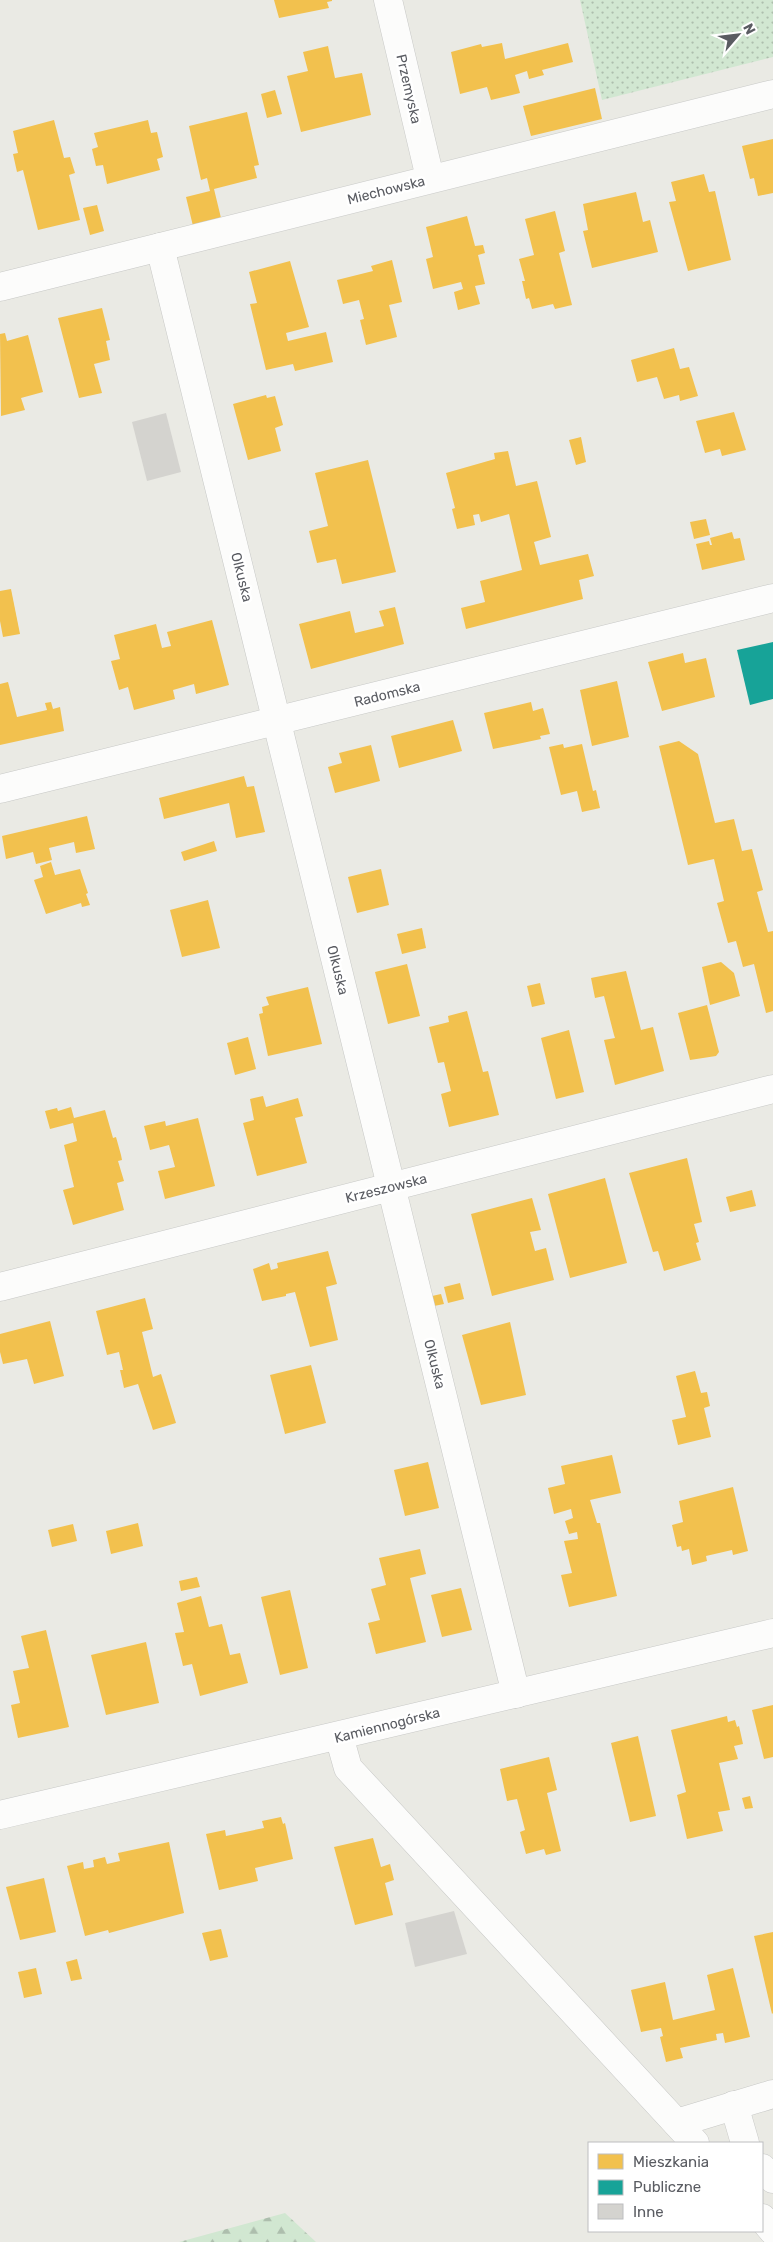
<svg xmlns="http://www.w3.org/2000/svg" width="773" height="2242" font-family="Rubik,sans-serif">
<defs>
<pattern id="grass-dots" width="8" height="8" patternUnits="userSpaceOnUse" patternTransform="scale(1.25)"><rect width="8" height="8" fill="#d1e7d1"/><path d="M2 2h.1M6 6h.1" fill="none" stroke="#adbead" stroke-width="1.8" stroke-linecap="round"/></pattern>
<pattern id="forest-firs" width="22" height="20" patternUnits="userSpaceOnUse" patternTransform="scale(1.25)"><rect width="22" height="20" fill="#d1e7d1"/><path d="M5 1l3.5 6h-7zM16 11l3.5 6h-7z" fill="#adbead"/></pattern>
</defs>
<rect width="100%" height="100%" fill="#eaeae4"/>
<!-- grass -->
<path fill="url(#grass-dots)" d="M580,0H773V57L602,100Z"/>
<!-- forest -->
<path fill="url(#forest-firs)" d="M285,2213L316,2242H179Z"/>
<!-- homes -->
<g fill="#f2c14e">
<path d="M274,0H332V1L327,2L329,8L279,18Z"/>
<path d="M502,43L505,59L568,43L573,62L542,70L544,75L529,79L527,71L515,75L520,93L491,100L487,87L460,94L451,52L481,44L482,47Z"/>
<path d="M328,46L335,78L362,73L371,115L301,132L287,76L308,71L303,52Z"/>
<path d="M595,88L602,119L531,136L523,106Z"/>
<path d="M275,90L282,114L267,118L261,94Z"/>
<path d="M247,112L259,165L254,166L257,178L214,189L221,218L193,226L186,197L210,191L207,178L201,180L189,126Z"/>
<path d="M54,120L64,158L70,157L75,173L69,175L80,220L38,230L23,170L17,172L13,154L18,153L13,131Z"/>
<path d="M148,120L151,133L157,132L163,157L157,159L160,170L107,184L103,165L96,166L92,149L98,147L94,133Z"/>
<path d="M773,139V193L758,196L754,178L750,179L742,146Z"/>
<path d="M704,174L709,192L715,191L731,260L688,271L669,202L676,201L671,182Z"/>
<path d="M636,192L643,222L650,220L658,252L592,268L583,231L588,230L583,204Z"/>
<path d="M97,205L104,231L90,235L83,208Z"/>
<path d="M555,211L565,251L559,253L572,305L555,309L553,304L532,309L529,298L526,299L522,281H525L519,259L534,255L525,219Z"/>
<path d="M467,216L475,246L483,245L485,253L478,255L485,284L475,286L480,304L458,310L454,292L463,289L461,282L433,289L426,259L433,257L426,227Z"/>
<path d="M392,260L402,302L389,305L397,337L366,345L360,320L364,319L359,300L343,304L337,280L373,271L371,266Z"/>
<path d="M290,261L309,327L286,333L288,341L326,332L333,362L295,371L293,364L266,370L250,304L257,303L249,272Z"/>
<path d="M102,308L110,340L106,341L110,360L94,364L102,393L79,398L58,318Z"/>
<path d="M5,333L7,341L28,335L43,392L21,398L25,410L1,416L0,334Z"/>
<path d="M674,348L680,369L689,367L698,396L680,401L679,395L664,399L657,377L637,382L631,360Z"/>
<path d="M266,395L267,398L275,396L283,425L275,428L281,451L248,460L233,404Z"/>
<path d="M734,412L746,450L722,456L720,449L705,453L696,421Z"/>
<path d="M581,437L586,462L576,465L569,440Z"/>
<path d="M508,451L516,486L537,481L551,537L534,542L540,565L588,554L594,576L579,580L583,599L466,629L461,608L485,602L480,581L522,570L509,514L481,522L479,514L473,515L475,525L457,529L452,509L455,508L446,473L495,459L494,453Z"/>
<path d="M368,460L396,572L342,584L336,559L317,563L309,531L328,526L315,473Z"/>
<path d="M706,519L710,535L694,539L690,522Z"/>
<path d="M732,532L734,539L740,538L745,560L702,570L696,544L709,541L710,545H712L710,538Z"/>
<path d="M11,589L20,634L3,637L0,621V591Z"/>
<path d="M395,607L404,644L311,669L299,624L350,611L355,633L384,626L379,611Z"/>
<path d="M212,620L229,685L196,694L194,684L173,690L175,699L134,710L128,687L119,690L111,661L120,659L114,635L156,624L162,648L171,646L167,632Z"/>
<path d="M683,653L685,663L706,658L715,697L662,711L648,662Z"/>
<path d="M617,681L629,737L592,746L580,690Z"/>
<path d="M8,682L17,717L47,710L45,703L51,702L53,709L60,707L64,731L0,745V684Z"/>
<path d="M531,702L533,711L543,708L550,734L540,736L541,739L493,749L484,713Z"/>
<path d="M453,720L462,751L399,768L391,736Z"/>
<path d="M679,741L698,754L715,823L734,819L742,851L752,849L763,890L757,892L768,932L773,931V1011L766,1013L754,964L743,967L736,941L728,943L717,903L724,901L714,859L688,865L659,746Z"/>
<path d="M563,744L564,748L582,744L593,791L596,790L600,808L582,812L577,791L561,795L549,747Z"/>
<path d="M371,745L380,781L335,793L328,767L342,763L339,753Z"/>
<path d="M244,776L247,787L254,786L265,832L236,838L229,803L164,819L159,798Z"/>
<path d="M87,816L95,849L76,853L74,842L49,848L52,860L36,864L33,852L6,859L2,836Z"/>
<path d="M214,841L217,851L184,861L181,852Z"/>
<path d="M51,862L55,875L80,869L88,893L86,894L90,905L82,907L81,903L46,914L34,880L43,877L40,866Z"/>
<path d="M381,869L389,905L357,913L348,877Z"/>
<path d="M208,900L220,948L182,957L170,910Z"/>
<path d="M422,928L426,948L402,954L397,934Z"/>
<path d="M721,962L734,973L740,996L710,1005L702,967Z"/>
<path d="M407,964L420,1016L388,1024L375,972Z"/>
<path d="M626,971L641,1030L653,1027L664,1071L615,1085L604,1040L615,1038L614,1035L604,996L595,998L591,978Z"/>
<path d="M540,983L545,1004L532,1007L527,986Z"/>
<path d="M308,987L322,1044L268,1056L259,1014L263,1013L262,1007L269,1005L266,997Z"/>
<path d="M707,1005L719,1052L716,1056L690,1060L678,1013Z"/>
<path d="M467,1011L483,1072L488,1071L499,1115L449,1127L441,1094L451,1091L444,1062L438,1063L429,1027L449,1022L448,1016Z"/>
<path d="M569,1030L584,1092L556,1099L541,1038Z"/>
<path d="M248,1037L256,1069L235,1075L227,1043Z"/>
<path d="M263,1096L266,1107L298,1098L303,1116L295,1118L307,1163L257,1176L243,1123L254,1120L250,1099Z"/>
<path d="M71,1107L74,1118L105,1110L113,1138L116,1137L121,1155L122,1160L118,1161L124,1181L117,1183L124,1210L73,1225L63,1190L74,1187L64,1145L77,1141L73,1123L50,1129L45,1111L57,1108L58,1111Z"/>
<path d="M198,1118L215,1186L165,1199L158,1171L175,1167L169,1145L150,1150L144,1126L165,1121L166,1126Z"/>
<path d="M687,1158L702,1222L694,1224L699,1242L696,1243L701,1260L664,1271L658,1251L653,1252L629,1173Z"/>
<path d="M605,1178L627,1263L570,1278L548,1194Z"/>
<path d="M752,1190L756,1206L730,1212L726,1197Z"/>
<path d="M532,1198L541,1230L530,1232L535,1251L546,1248L554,1280L492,1296L471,1214Z"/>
<path d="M328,1251L337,1284L326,1287L338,1340L310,1347L295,1292L286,1294V1296L262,1301L253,1269L269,1263L271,1270L278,1268L277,1263Z"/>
<path d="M460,1283L464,1299L448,1303L444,1287Z"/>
<path d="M441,1294L444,1304L434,1306L432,1296Z"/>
<path d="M145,1298L153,1329L142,1332L153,1377L161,1374L176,1423L153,1430L138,1384L124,1388L120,1370H123L119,1352L107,1355L96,1311Z"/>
<path d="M50,1321L64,1376L34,1384L27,1359L3,1364L0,1352V1334Z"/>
<path d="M510,1322L526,1395L481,1405L462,1335Z"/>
<path d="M311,1365L326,1423L285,1434L270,1375Z"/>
<path d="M695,1371L701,1393L707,1392L710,1406L704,1408L711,1437L678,1445L672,1420L686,1417L676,1376Z"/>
<path d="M612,1455L621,1493L590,1500L597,1523H600L617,1596L569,1607L561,1575L572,1573L564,1541L578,1539L577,1532L569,1534L565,1521L573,1518L571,1509L554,1514L548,1488L565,1484L561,1466Z"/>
<path d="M428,1462L439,1508L405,1516L394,1470Z"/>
<path d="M733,1487L748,1551L733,1555L732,1550L706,1556L707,1561L692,1565L689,1549L682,1551L681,1546L677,1547L672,1525L683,1522L679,1501Z"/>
<path d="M138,1523L143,1546L111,1554L106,1531Z"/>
<path d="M73,1524L77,1541L52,1547L48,1530Z"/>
<path d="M420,1549L426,1574L410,1578L426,1642L376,1654L368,1623L380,1620L371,1589L386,1585L379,1558Z"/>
<path d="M197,1577L200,1587L181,1591L179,1581Z"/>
<path d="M461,1588L472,1630L442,1637L431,1595Z"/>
<path d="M290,1590L308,1668L280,1675L261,1597Z"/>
<path d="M201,1596L209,1627L222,1624L230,1655L240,1653L248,1683L200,1696L192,1664L183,1666L175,1633L184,1632L177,1603Z"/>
<path d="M46,1630L69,1727L18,1738L11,1705L20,1703L13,1671L29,1668L21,1636Z"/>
<path d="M146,1642L159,1703L106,1715L91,1655Z"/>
<path d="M773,1705V1757L764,1759L752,1710Z"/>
<path d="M727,1716L728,1722L735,1720L737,1727L739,1726L743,1744L734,1746L738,1759L719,1763L730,1810L718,1812L723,1831L687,1839L677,1795L686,1792L671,1730Z"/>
<path d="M638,1736L656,1816L630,1822L611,1743Z"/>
<path d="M549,1757L557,1790L547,1793L561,1851L546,1855L544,1849L526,1854L520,1832L525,1830L517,1799L507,1801L500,1769Z"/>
<path d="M750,1796L753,1808L745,1809L742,1798Z"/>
<path d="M281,1817L283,1824L285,1823L293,1859L255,1868L258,1881L219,1890L206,1834L225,1830L226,1836L264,1828L262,1821Z"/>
<path d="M373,1838L381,1867L390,1864L394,1880L385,1883L393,1915L355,1925L334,1847Z"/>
<path d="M169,1842L184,1913L109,1933L108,1930L85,1936L67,1866L83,1862L84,1869L94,1867L93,1860L105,1857L107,1864L120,1861L118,1853Z"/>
<path d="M44,1878L56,1932L20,1940L6,1887Z"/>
<path d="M221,1929L228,1957L210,1961L202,1933Z"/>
<path d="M773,1932V2013L772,2014L754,1936Z"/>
<path d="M77,1959L82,1979L71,1981L66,1962Z"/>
<path d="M36,1968L42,1994L24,1998L18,1972Z"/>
<path d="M733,1968L750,2037L725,2043L723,2033L716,2034L717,2040L680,2048L683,2058L666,2062L660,2037L663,2036L661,2028L641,2032L631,1990L665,1982L673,2020L715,2010L707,1975Z"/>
</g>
<!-- public -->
<path fill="#17a398" d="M773,642V699L750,705L737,650Z"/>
<!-- building -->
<g fill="#d4d3cf">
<path d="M166,413L181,472L147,481L132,422Z"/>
<path d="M454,1911L467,1954L415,1967L405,1923Z"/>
</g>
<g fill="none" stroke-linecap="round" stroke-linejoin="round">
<!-- minor casing -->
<g stroke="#c7c8c6" stroke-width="29">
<g id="minor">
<path d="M388,0L430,178"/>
<path d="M160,247L516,1694"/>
<path d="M0,287L773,94"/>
<path d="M0,789L773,598"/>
<path d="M0,1287L773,1089"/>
<path d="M339,1736L348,1768L695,2143"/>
<path d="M0,1815L773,1633"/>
<path d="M734,2105L745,2143"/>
<path d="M677,2123L773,2094"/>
<path d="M762,2168L773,2179"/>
<path d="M762,2218L773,2231"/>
</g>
</g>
<!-- minor -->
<use href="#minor" stroke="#fcfcfb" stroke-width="28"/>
</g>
<g text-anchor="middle" stroke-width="5" stroke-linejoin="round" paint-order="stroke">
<!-- street labels -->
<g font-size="14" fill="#5a5c62" stroke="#fff">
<text transform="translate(409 89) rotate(77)" y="5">Przemyska</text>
<text transform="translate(386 190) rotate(-14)" y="5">Miechowska</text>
<text transform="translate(242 577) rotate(76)" y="5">Olkuska</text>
<text transform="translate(387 694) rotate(-14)" y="5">Radomska</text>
<text transform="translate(338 970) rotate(76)" y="5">Olkuska</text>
<text transform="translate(386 1188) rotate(-14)" y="5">Krzeszowska</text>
<text transform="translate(435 1364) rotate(76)" y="5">Olkuska</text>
<text transform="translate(387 1725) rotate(-14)" y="5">Kamiennogórska</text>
</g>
</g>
<!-- legend -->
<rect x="588" y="2142" width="175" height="90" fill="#ffffff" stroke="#bdbec0"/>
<rect x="598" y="2154" width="25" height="15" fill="#f2c14e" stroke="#bdbec0"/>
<text x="633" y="2167" font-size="15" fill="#5a5c62">Mieszkania</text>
<rect x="598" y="2180" width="25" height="15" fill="#17a398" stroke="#bdbec0"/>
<text x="633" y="2192" font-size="15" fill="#5a5c62">Publiczne</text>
<rect x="598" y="2204" width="25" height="15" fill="#d4d3cf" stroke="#bdbec0"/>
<text x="633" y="2217" font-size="15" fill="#5a5c62">Inne</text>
<!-- north arrow -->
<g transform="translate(738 35) rotate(62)" stroke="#ffffff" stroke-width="4" paint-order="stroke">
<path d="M0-4L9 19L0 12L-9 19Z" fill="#5a5c62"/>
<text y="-8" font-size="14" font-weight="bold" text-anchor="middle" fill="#5a5c62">N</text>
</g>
</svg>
